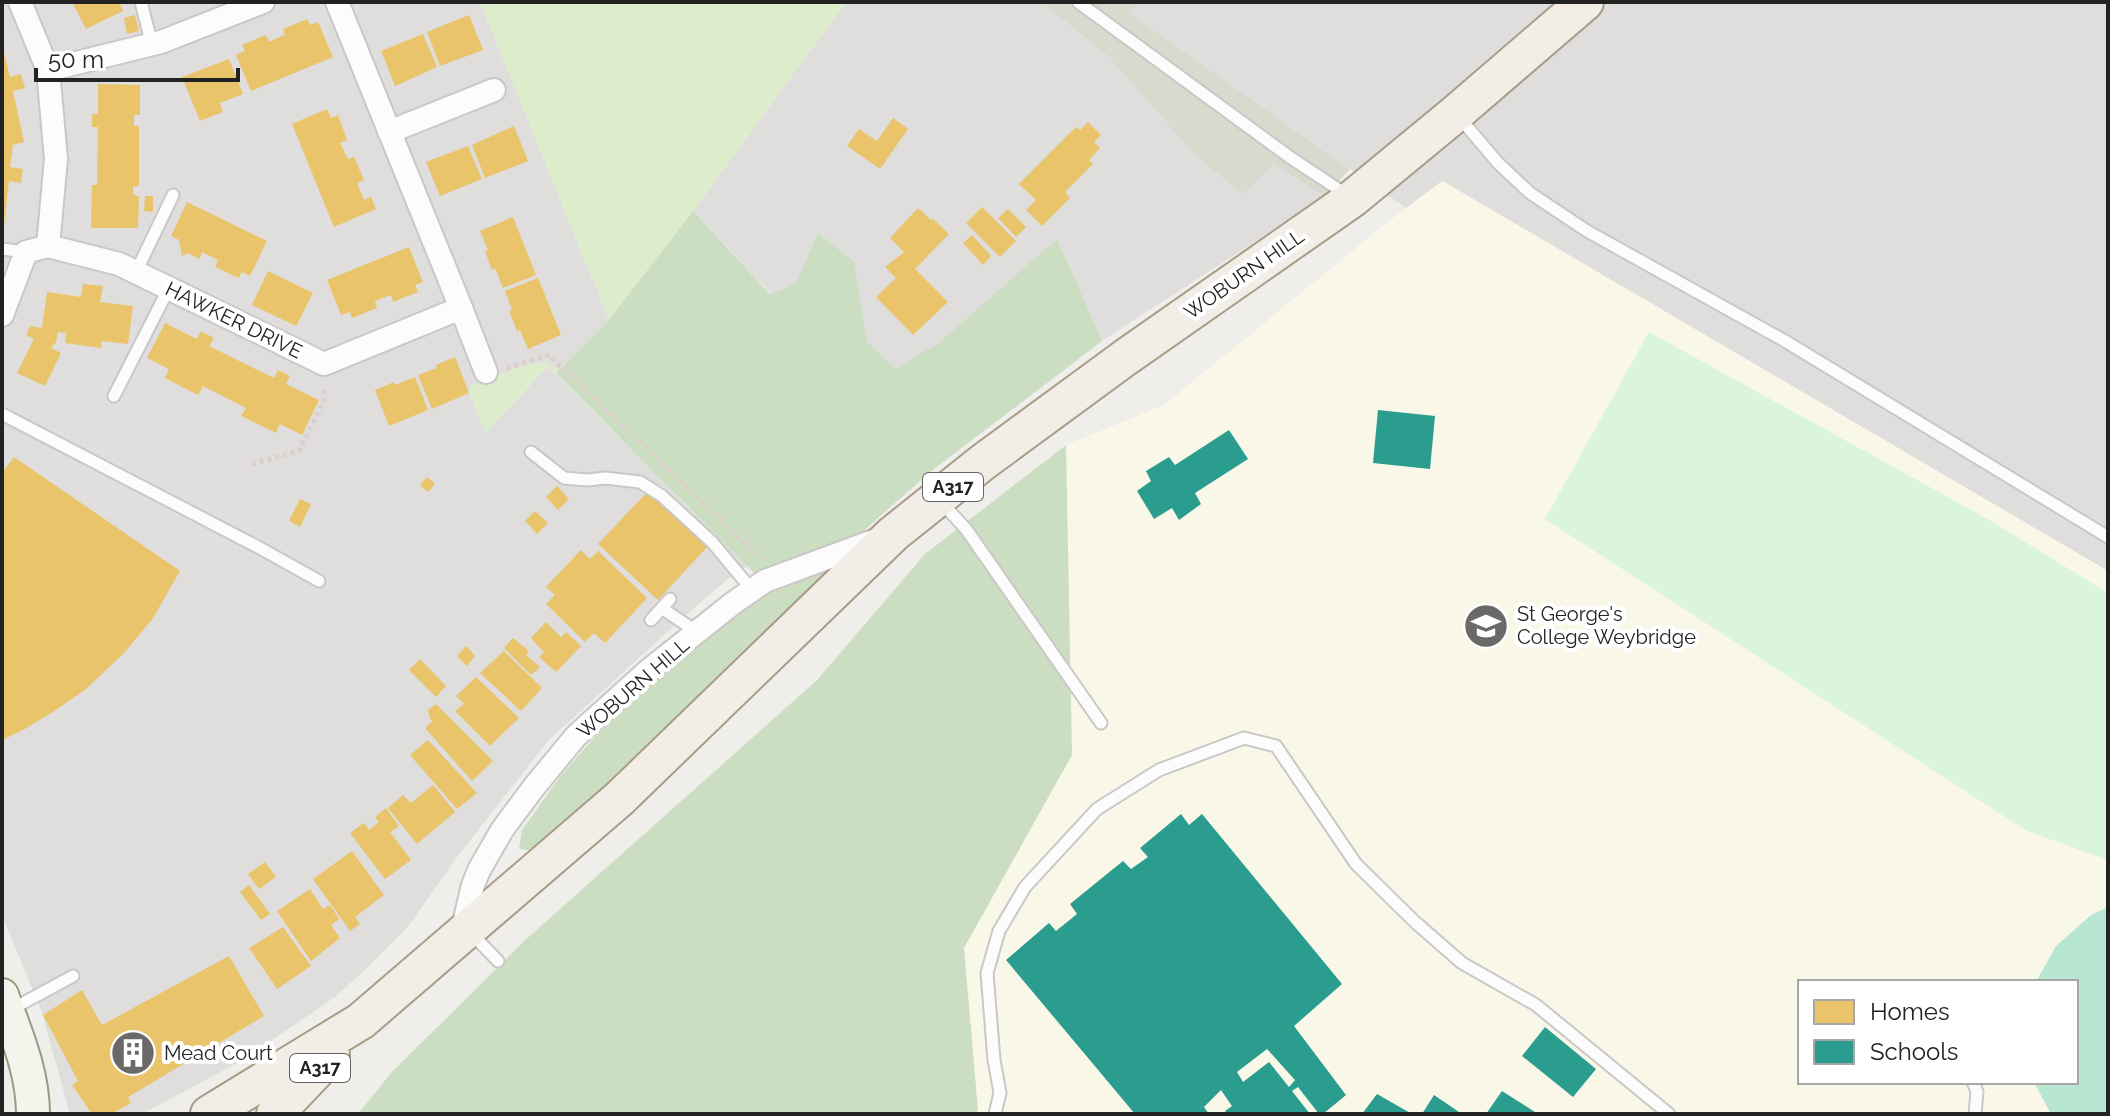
<svg xmlns="http://www.w3.org/2000/svg" width="2110" height="1116" font-family="Raleway,sans-serif">
<rect width="100%" height="100%" fill="#f0eeeb"/>
<!-- residential -->
<g fill="#dfdedc">
<path d="M2,2H480L609,320L558,371L548,361L519,367L469,393L486,432L548,366L748,566L729,578L686,615L549,740L457,857L407,928L367,968L335,997L243,1060L142,1114H70L41,1010L2,915Z"/>
<path d="M846,2H1041L1108,56L1193,153L1242,193L1273,164L1325,196L1102,341L935,468L693,211Z"/>
<path d="M1137,2H2108V571L1443,181L1406,208L1129,14Z"/>
</g>
<!-- education -->
<path fill="#f8f7e8" fill-rule="evenodd" d="M1442,181L2108,571V1114H358L391,1073L523,942L817,680L925,554L1066,445L1164,405L1384,225ZM1800,982H2076V1082H1800Z"/>
<!-- construction -->
<path fill="#d9d9cd" d="M1041,2H1137L1130,14L1350,169L1325,196L1273,164L1242,194L1193,153L1108,56Z"/>
<!-- grass -->
<g fill="#ddeccb">
<path d="M480,2H846L693,211L609,320Z"/>
<path d="M548,361L558,371L556,373L547,366L486,433L469,393L470,386L519,367Z"/>
</g>
<!-- forest -->
<g fill="#cbdec1">
<path d="M693,211L770,294L796,284L818,233L854,262L867,342L896,369L940,342L1057,239L1102,341L935,468L870,525L840,554L822,581L546,852L519,849L522,830L559,778L591,741L760,579L556,373L609,320Z"/>
<path d="M1066,445L1072,755L964,948L978,1110L975,1114H358L391,1073L523,942L817,680L925,554Z"/>
</g>
<!-- park -->
<path fill="#daf5da" d="M1649,332L1991,521L2108,593V860L2027,831L1545,519Z"/>
<!-- pitch -->
<path fill="#b7e6d2" d="M2108,907V1114H2051L2034,1082H2076V982H2036L2056,946L2091,915Z"/>
<!-- parking -->
<g fill="#e0dfde">
<path d="M156,88H177L185,117H189L190,126L198,134V159L189,167V184L185,191L173,195L144,190L145,122L165,121V115L155,110Z"/>
<path d="M95,350L280,442L258,488H273L285,483L294,475L310,445L331,456L342,430L403,455L347,581L267,709L231,760L154,838L33,932L2,879V789L54,745L99,702L138,660L175,609L197,571L32,468L52,428L61,431L70,415L242,500L244,498L66,409Z"/>
<path d="M560,394L599,429L494,547L448,509Z"/>
<path d="M158,904L183,944L167,955L179,975L136,1000L128,981L120,985L114,997L120,1015L102,1025L63,960Z"/>
</g>
<!-- homes -->
<g fill="#e9c46a">
<path d="M72,2H119L123,11L86,29Z"/>
<path d="M135,15L139,31L127,34L124,18Z"/>
<path d="M469,15L483,50L440,66L427,32Z"/>
<path d="M307,19L310,25L318,22L333,57L251,91L236,55L245,51L242,45L266,35L269,42L277,38L285,35L283,29Z"/>
<path d="M423,34L437,67L395,86L381,51Z"/>
<path d="M3,48L10,77L21,74L25,88L13,91L24,142L13,145L10,167L23,169L21,183L9,181L4,225H2Z"/>
<path d="M229,59L243,94L220,103L223,112L200,121L182,77Z"/>
<path d="M98,84L140,85V115H134V126H139V186H133V195L139,196L138,228H91L92,185H97L98,127H92V114H98Z"/>
<path d="M327,109L331,118L338,115L347,140L340,143L348,159L354,157L364,180L357,183L364,200L371,197L376,209L334,227L292,124Z"/>
<path d="M893,118L908,129L880,169L847,146L859,129L877,141Z"/>
<path d="M1088,122L1101,135L1094,142L1100,148L1089,160L1093,164L1065,192L1070,198L1042,226L1026,210L1036,200L1019,184L1076,127L1080,130Z"/>
<path d="M514,126L528,161L485,178L472,145Z"/>
<path d="M468,146L482,179L440,196L426,162Z"/>
<path d="M145,196H153V212L144,211Z"/>
<path d="M187,202L267,241L250,276L242,272L239,278L215,267L218,260L202,252L199,259L188,253L182,256L179,240L171,236Z"/>
<path d="M982,207L1016,241L1000,257L966,223Z"/>
<path d="M918,208L931,220L933,219L949,234L915,269L948,302L913,335L876,297L896,278L885,267L904,252L890,238Z"/>
<path d="M1008,209L1026,227L1016,237L998,218Z"/>
<path d="M513,217L536,275L503,288L495,268L492,270L485,251L488,250L480,231Z"/>
<path d="M972,235L991,256L983,265L963,243Z"/>
<path d="M409,247L423,282L415,285L418,292L393,302L391,295L375,301L377,308L352,318L350,312L341,315L327,280Z"/>
<path d="M268,271L313,293L296,326L252,305Z"/>
<path d="M538,278L561,335L528,349L520,330L517,331L509,311L512,310L505,291Z"/>
<path d="M83,284L103,286L100,302L133,306L128,344L102,341L101,348L65,343L66,333L58,332L56,342L51,348L61,353L45,386L17,373L34,339L26,335L30,326L42,328L47,292L81,297Z"/>
<path d="M165,323L197,339L201,331L214,338L209,346L274,378L278,370L290,376L286,384L319,400L302,435L280,424L276,433L241,416L246,408L203,386L198,395L165,378L169,369L147,358Z"/>
<path d="M455,357L469,393L432,409L418,375L437,368L436,365Z"/>
<path d="M415,377L428,410L389,426L375,390L394,382L395,385Z"/>
<path d="M14,457L180,571L153,618L124,653L86,689L56,710L23,730L2,740V473Z"/>
<path d="M427,477L435,484L428,492L420,485Z"/>
<path d="M557,486L569,499L558,510L546,497Z"/>
<path d="M649,490L708,546L658,600L598,544Z"/>
<path d="M300,499L311,504L300,527L289,521Z"/>
<path d="M535,511L548,523L537,534L525,521Z"/>
<path d="M581,550L590,559L598,551L647,598L605,643L594,633L585,642L546,604L555,595L546,587Z"/>
<path d="M546,622L561,637L566,632L581,646L556,672L539,657L544,652L531,638Z"/>
<path d="M513,638L529,651L526,655L540,667L531,675L504,648Z"/>
<path d="M466,646L475,656L467,666L457,656Z"/>
<path d="M504,651L542,688L521,711L480,673Z"/>
<path d="M420,659L446,686L436,697L409,670Z"/>
<path d="M476,677L519,718L490,746L455,711L464,704L456,696Z"/>
<path d="M436,704L493,761L472,781L425,728L433,721L430,719L428,710Z"/>
<path d="M428,740L477,793L457,809L410,755Z"/>
<path d="M433,785L455,812L417,844L388,808L403,795L411,803Z"/>
<path d="M386,808L399,826L390,832L411,860L385,879L350,833L364,823L369,830L379,822L375,817Z"/>
<path d="M352,851L384,895L355,917L360,924L350,931L313,879Z"/>
<path d="M265,862L276,877L259,889L248,874Z"/>
<path d="M249,885L270,914L261,920L240,892Z"/>
<path d="M310,889L323,909L330,905L339,919L331,925L340,938L311,961L277,911Z"/>
<path d="M283,927L311,966L277,989L249,948Z"/>
<path d="M229,956L264,1016L128,1097L131,1103L111,1114H92L72,1085L78,1081L43,1015L82,990L102,1025Z"/>
</g>
<!-- schools -->
<g fill="#2a9d8f" fill-rule="evenodd">
<path d="M1378,410L1435,416L1430,469L1373,463Z"/>
<path d="M1229,430L1248,459L1195,493L1201,504L1179,520L1172,508L1154,519L1137,491L1151,481L1146,471L1169,457L1175,465Z"/>
<path d="M1181,814L1189,825L1202,814L1342,984L1294,1026L1346,1095L1323,1114H1319L1298,1087L1292,1091L1310,1114H1228L1225,1111L1232,1106L1221,1090L1204,1107L1209,1114H1135L1006,960L1049,923L1056,931L1077,914L1070,904L1123,861L1131,869L1148,857L1140,848ZM1267,1049L1295,1080L1289,1087L1269,1062L1243,1082L1237,1072Z"/>
<path d="M1545,1027L1596,1069L1573,1097L1522,1056Z"/>
<path d="M1502,1091L1538,1114H1486Z"/>
<path d="M1377,1094L1412,1114H1362Z"/>
<path d="M1434,1095L1462,1114H1422Z"/>
</g>
<g fill="none" stroke-linecap="round" stroke-linejoin="round">
<!-- lane casing -->
<g stroke="#c9c8c7" stroke-width="15">
<g id="lane">
<path d="M141,2L152,45"/>
<path d="M1078,2L1291,158L1347,195"/>
<path d="M1459,117L1498,163L1530,193L1587,231L1785,341L2108,537"/>
<path d="M2,249L26,252"/>
<path d="M136,272L173,195"/>
<path d="M114,396L169,288"/>
<path d="M2,414L258,547L319,581"/>
<path d="M531,452L564,478L588,480L605,478L640,482L662,496L712,542L752,590"/>
<path d="M941,502L966,529L1101,723"/>
<path d="M663,609L697,632"/>
<path d="M651,620L670,599"/>
<path d="M470,932L498,961"/>
<path d="M12,1009L73,976"/>
<path d="M1973,1082L1977,1092L1975,1114"/>
<path d="M995,1114L1000,1093L994,1060L987,973L999,931L1025,887L1097,809L1159,770L1244,738L1276,746L1356,864L1415,922L1462,963L1536,1005L1669,1114"/>
</g>
</g>
<!-- street casing -->
<g stroke="#c9c8c7" stroke-width="26">
<g id="street">
<path d="M20,2L48,70L56,159L48,246"/>
<path d="M48,70L161,42L263,2"/>
<path d="M389,132L494,90"/>
<path d="M461,308L486,372"/>
<path d="M2,315L26,252L48,246L119,264L324,364L461,308L337,2"/>
<path d="M462,932L473,885L479,870L502,830L534,787L576,736L649,670L732,604L765,581L876,540"/>
</g>
</g>
<!-- secondary casing -->
<g stroke="#999a82" stroke-width="36">
<path id="secondary" d="M2,995C16,1034 33,1072 33,1114"/>
</g>
<!-- primary casing -->
<g stroke="#a79c86" stroke-width="40">
<g id="primary">
<path d="M209,1114L361,1021L619,799L893,534L983,462L1126,357L1352,199L1455,114L1585,2"/>
<path d="M275,1114L331,1055"/>
</g>
</g>
<!-- path -->
<g stroke="#dccecd" stroke-width="5" stroke-dasharray="4 4" stroke-linecap="butt">
<path d="M507,368L549,355L761,558"/>
<path d="M252,464L299,451L324,401L323,387"/>
</g>
<!-- lane -->
<use href="#lane" stroke="#fdfcfc" stroke-width="11"/>
<!-- street -->
<use href="#street" stroke="#fdfcfc" stroke-width="22"/>
<!-- secondary -->
<use href="#secondary" stroke="#f4f4ed" stroke-width="32"/>
<!-- primary -->
<use href="#primary" stroke="#f3ede7" stroke-width="36"/>
</g>
<!-- icons -->
<defs>
<g id="school-disc" transform="scale(2.3)"><circle r="9.5" fill="#6a6968" stroke="#fff"/><path d="M0-5L7-2L0 1L-7-2ZM-4 1L0 2.5L4 1V4Q0 6-4 4Z" fill="#fff"/></g>
<g id="building-disc" transform="scale(2.3)"><circle r="9.5" fill="#6a6968" stroke="#fff"/><path d="M-4-6H4V6H1V3H-1V6H-4ZM-2.5-4.3h1.7v1.8h-1.7ZM.8-4.3h1.7v1.8H.8ZM-2.5-1h1.7V.8h-1.7ZM.8-1h1.7V.8H.8Z" fill="#fff"/></g>
</defs>
<g fill-rule="evenodd">
<use href="#school-disc" x="1486" y="626"/>
<use href="#building-disc" x="133" y="1053"/>
</g>
<g text-anchor="middle" stroke-width="8" stroke-linejoin="round" paint-order="stroke">
<!-- shield labels -->
<g fill="#fff" stroke="#646464" stroke-width="2">
<rect x="923" y="473" width="60" height="28" rx="6"/>
<rect x="290" y="1054" width="60" height="28" rx="6"/>
</g>
<g font-size="18" font-weight="bold" fill="#222">
<text x="953" y="493">A317</text>
<text x="320" y="1074">A317</text>
</g>
<!-- street labels -->
<g font-size="20" fill="#222" stroke="#fff">
<text transform="translate(1244 274) rotate(-35)" y="7">WOBURN HILL</text>
<text transform="translate(234 320) rotate(26)" y="7">HAWKER DRIVE</text>
<text transform="translate(633 688) rotate(-41)" y="7">WOBURN HILL</text>
</g>
<!-- poi labels -->
<g font-size="20" fill="#222" stroke="#fff" text-anchor="start">
<text x="1517" y="621">St George's<tspan x="1517" dy="23">College Weybridge</tspan></text>
<text x="164" y="1060">Mead Court</text>
</g>
</g>
<!-- border -->
<rect width="2110" height="1116" fill="none" stroke="#222222" stroke-width="8"/>
<!-- legend -->
<rect x="1798" y="980" width="280" height="104" fill="#ffffff" stroke="#a7a7a7" stroke-width="2"/>
<rect x="1814" y="1000" width="40" height="24" fill="#e9c46a" stroke="#a7a7a7" stroke-width="2"/>
<text x="1870" y="1020" font-size="24" fill="#222222">Homes</text>
<rect x="1814" y="1040" width="40" height="24" fill="#2a9d8f" stroke="#a7a7a7" stroke-width="2"/>
<text x="1870" y="1060" font-size="24" fill="#222222">Schools</text>
<!-- scale -->
<path d="M36 68v12h202v-12" fill="none" stroke="#222222" stroke-width="4"/>
<text x="48" y="68" font-size="24" fill="#222222" stroke="#ffffff" stroke-width="6" paint-order="stroke">50 m</text>
</svg>
